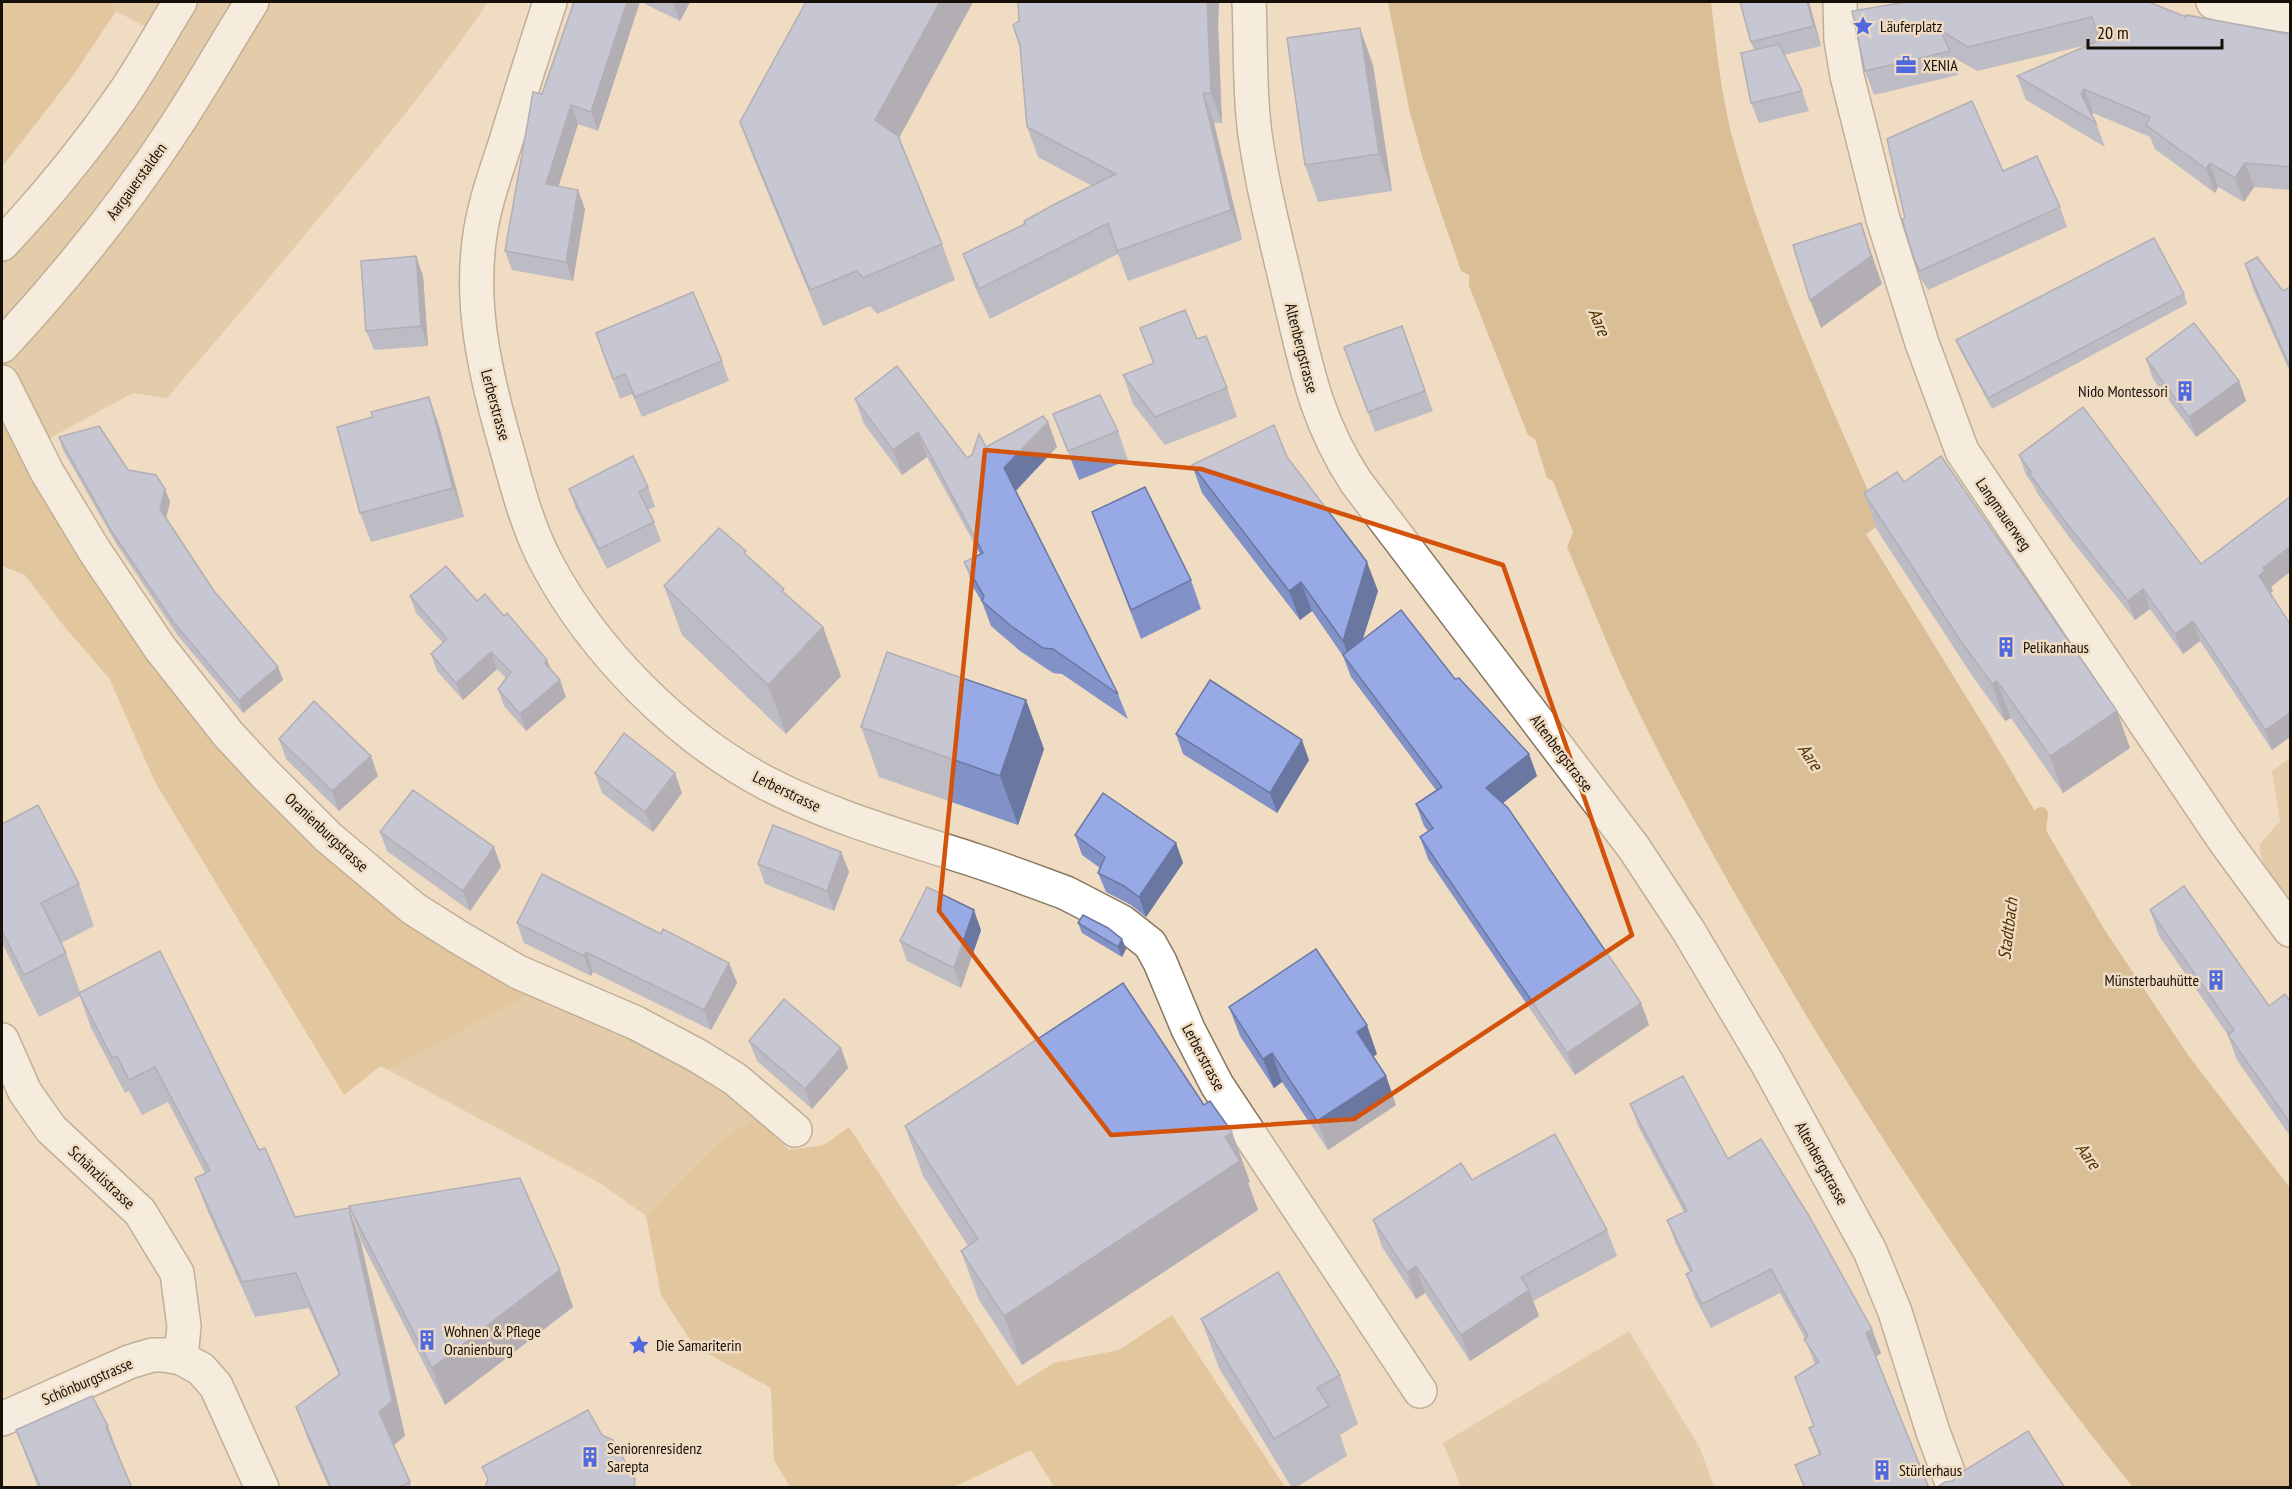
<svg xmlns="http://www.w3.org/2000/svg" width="2292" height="1489" font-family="'PT Sans Narrow',sans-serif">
<rect width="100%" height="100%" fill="#efdcc3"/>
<!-- green -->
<g fill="#d7b88e">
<path d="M111,2H488C444,68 394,128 343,189C285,259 227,329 167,398L133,393L19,455L2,425V248L162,36L116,11Z"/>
<path d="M2290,758V906C2278,889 2259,866 2260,844L2280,821L2272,771Z"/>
<path d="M529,995C585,1020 644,1042 697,1073C718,1086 737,1102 756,1118L717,1143L646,1216L600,1183L388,1070Z"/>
<path d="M1629,1331L1700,1448L1714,1487H1461L1443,1443Z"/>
</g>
<!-- forest -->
<g fill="#d3aa70">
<path d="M2,2H111L116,11L72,77L2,167Z"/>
<path d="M3,424C92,594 204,755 351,879C369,893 385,909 404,922C421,935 440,945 458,955C481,970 504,984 529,995L388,1070L380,1066L344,1095L155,782L109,678L63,625L25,575L2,566Z"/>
<path d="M756,1118L789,1150L824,1145L849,1127L1017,1386L1054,1363L1119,1350L1172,1315L1285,1487H1054L1031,1450L954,1487H790L774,1460L771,1388L694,1346L661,1295L646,1216L717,1143Z"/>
</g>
<!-- water -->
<path fill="#c1995f" d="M1388,2H1711C1717,53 1722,105 1737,154C1773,281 1830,402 1882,523L1866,534L1997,747L2104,929L2188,1055L2290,1188V1487H2133C2020,1349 1920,1200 1826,1048C1755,931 1687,813 1628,690C1606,643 1588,595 1567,547L1573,532L1553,481L1547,478L1535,439L1528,435L1469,286V275L1461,271L1424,163L1409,109Z"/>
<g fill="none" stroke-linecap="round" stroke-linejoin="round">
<!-- stream -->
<path stroke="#c1995f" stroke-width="14" d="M2038,839L2041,814"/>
<!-- street casing -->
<g stroke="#887760" stroke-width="36">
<g id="street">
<path d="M550,2C535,48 520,95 506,141C495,175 483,207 479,242C471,306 484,367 501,429C514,473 524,520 546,562C593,651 678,737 768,784C834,818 904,837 974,860C1005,870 1036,882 1066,893L1122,922L1150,944L1160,962L1188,1029L1217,1085L1420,1391"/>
<path d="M1249,2C1251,43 1249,93 1255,134C1263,191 1278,247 1291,303C1307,371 1317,422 1356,482L1634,848L1688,930L1767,1063L1870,1251L1895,1312L1933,1432L1954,1488"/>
<path d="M1840,2L1841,40L1847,76L1883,219L1922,343L1962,451L2224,840L2290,930"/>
<path d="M2213,2L2232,7L2290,16"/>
<path d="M2,346C65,278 124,205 175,127C202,86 226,43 252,2"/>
<path d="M2,382L47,472L94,550L160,648L228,734L266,775L328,837L414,909L460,938L518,972L636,1023L698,1056L735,1079L795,1130"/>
<path d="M2,1040L25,1092L51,1129L140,1212L177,1273L184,1326L181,1358"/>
<path d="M2,1419L129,1362L152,1355H165L181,1358L201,1369L216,1386L262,1488"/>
</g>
</g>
<!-- secondary casing -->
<g stroke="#887760" stroke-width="36">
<path id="secondary" d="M2,244C45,198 84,151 120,99C142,68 160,34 180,2"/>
</g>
<!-- street -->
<use href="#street" stroke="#fff" stroke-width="33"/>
<!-- secondary -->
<use href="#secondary" stroke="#fff" stroke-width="33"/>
</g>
<!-- wall -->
<g fill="#8292c6">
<path d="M574,2L598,131L578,124L558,187L585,209L573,281L512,270L505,251L542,94Z"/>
<path d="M641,2H690L680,21Z"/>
<path d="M806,2H973L899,138L942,244L955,280L877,314L870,306L823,326L753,157L740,122Z"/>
<path d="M1018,2H1219L1218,25L1222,123H1214L1242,240L1128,281L1118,254L990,319L974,285L963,254L1025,224L1092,186L1038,157L1027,127Z"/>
<path d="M1809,2L1821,46L1784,55L1802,91L1809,111L1759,123L1751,103L1754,50L1751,42Z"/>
<path d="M1852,11L2186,17L2290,34V190L2254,187L2244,202L2218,187L2215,193L2155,149L2150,137L2093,113L2092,115L2096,123L2105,147L2026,100L2017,76L2091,44L1977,71L1951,56L1958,75L1874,95L1865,71Z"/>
<path d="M1373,65L1392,191L1318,202L1305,165Z"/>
<path d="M2003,171L2060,207L2067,227L1928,290L1921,279L1914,259L1905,218Z"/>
<path d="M416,256L423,276L428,346L374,350L366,331Z"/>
<path d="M2245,264L2283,291L2290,287V372L2254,291Z"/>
<path d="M2184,294L2187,304L1992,409L1960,350L1956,340Z"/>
<path d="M1402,326L1433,411L1375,432L1344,347Z"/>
<path d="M1140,328L1197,339L1227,388L1237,417L1165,445L1133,404L1123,375L1153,363Z"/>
<path d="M596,333L722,361L729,381L642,417L632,394L620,399Z"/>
<path d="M2146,359L2239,381L2246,401L2196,437L2153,379Z"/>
<path d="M429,397L439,426L464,517L371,542L360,513L373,417Z"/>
<path d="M855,399L967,458L986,447L1048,422L1057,447L1016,491L1118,694L1128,719L1062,674L1053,673L1020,651L991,626L982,602L973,587L964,562L980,554L927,457L902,475L864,424Z"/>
<path d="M1053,414L1118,431L1128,460L1079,480Z"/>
<path d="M59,437L165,489L170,502L166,518L214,591L278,667L283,680L243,713L178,636L117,545L63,450Z"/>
<path d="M2019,455L2201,564L2271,587L2273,591L2270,593L2272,750L2200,641L2183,654L2150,609L2135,620L2072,541L2037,493L2034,486L2026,475Z"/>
<path d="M1192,465L1378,591L1363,639L1455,679L1529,754L1537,776L1503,803L1641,1003L1649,1025L1575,1075L1428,859L1420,837L1428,831L1424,826L1416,804L1436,790L1351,677L1343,656L1312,611L1300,620L1202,493Z"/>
<path d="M1904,482L2130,748L2063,793L2011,718L2005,721L1973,677L1877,530L1864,493Z"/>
<path d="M648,487L655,507L648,510L654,522L661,541L607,569L576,509L569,489Z"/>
<path d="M1092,512L1191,580L1201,609L1141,639Z"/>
<path d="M747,556L786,595L841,676L786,734L682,635L664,586Z"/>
<path d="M410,596L477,601L551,670L566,697L526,731L504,706L498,689L506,678L497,669L463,700L437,671L431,654L443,643L416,613Z"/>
<path d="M1026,700L1044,749L1018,825L879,777L861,727Z"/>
<path d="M1176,734L1309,760L1277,813L1183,754Z"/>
<path d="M279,739L378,776L339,811L286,759Z"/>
<path d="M595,773L682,793L653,832L602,793Z"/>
<path d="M2,824L79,884L94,926L61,943L66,953L80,992L259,1150L295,1217L349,1208L361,1243L405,1436L394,1445L412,1488H329L309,1442L296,1407L339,1375L309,1308L255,1317L208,1212L195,1178L205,1173L168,1102L142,1115L129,1091L125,1093L91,1028L80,996L39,1017L2,943Z"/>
<path d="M380,832L494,847L501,867L470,911L387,851Z"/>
<path d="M1075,835L1176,843L1183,863L1146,917L1131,905L1106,892L1098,873L1100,868L1082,855Z"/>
<path d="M841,852L849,872L834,911L765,884L758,864Z"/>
<path d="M2150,910L2269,1006L2290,1001V1136L2237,1060L2228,1035L2159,936Z"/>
<path d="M517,923L661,934L729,963L737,983L711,1030L593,972L591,976L524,943Z"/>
<path d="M1078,923L1122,939L1126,949L1122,957L1082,933Z"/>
<path d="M981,930L961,988L907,961L900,941Z"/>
<path d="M1229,1007L1377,1054L1373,1057L1386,1076L1396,1105L1328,1150L1282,1082L1274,1088L1240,1036Z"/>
<path d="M749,1041L841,1048L848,1068L812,1109L757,1061Z"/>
<path d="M1630,1104L1728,1159L1881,1353L1876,1357L1929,1488H1804L1795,1465L1819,1455L1809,1428L1813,1426L1815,1365L1805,1338L1780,1293L1711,1328L1695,1298L1686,1274L1690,1272L1676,1244L1667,1220L1684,1212L1639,1128Z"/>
<path d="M905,1126L1250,1182L1248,1183L1258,1210L1022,1365L979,1300L961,1251L968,1246L923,1176Z"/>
<path d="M1472,1180L1607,1230L1617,1256L1533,1301L1539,1316L1470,1361L1425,1293L1416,1299L1382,1247L1373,1220Z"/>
<path d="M349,1206L560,1270L573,1307L445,1405L362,1243Z"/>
<path d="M1201,1319L1340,1375L1358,1424L1340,1435L1347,1456L1295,1488H1292L1219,1368Z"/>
<path d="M108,1426L123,1467L132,1488H38L16,1430Z"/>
</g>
<!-- shaded-wall -->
<g fill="#6a77a1">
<path d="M627,2H640L598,131L591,112Z"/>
<path d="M673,2H690L680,21Z"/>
<path d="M940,2H973L889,156L875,120Z"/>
<path d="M1207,2H1219L1218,25L1222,123L1211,93Z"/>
<path d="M1807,2H1809L1821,46L1814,26Z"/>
<path d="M1360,28L1373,65L1392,191L1379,154Z"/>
<path d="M2084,89L2093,113L2090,118L2081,94Z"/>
<path d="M1203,93L1214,123L1242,240L1231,210Z"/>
<path d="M571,105L578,124L553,204L546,184Z"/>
<path d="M2210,163L2218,187L2215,193L2206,169Z"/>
<path d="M2245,163L2254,187L2244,202L2235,178Z"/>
<path d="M578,190L585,209L573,281L566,262Z"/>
<path d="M1861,223L1882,284L1821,328L1810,300Z"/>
<path d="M416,256L423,276L428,346L421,326Z"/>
<path d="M2239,381L2246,401L2196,437L2189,417Z"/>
<path d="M429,397L439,426L464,517L453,488Z"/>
<path d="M1048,422L1057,447L1013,493L1004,468Z"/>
<path d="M918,432L927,457L902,475L893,450Z"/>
<path d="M165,489L170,502L165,522L160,509Z"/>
<path d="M2290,547V572L2271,587L2273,591L2266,596L2259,576L2263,568Z"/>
<path d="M1367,562L1378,591L1353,669L1343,641Z"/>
<path d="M1301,582L1312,611L1300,620L1289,591Z"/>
<path d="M2143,589L2150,609L2135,620L2128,601Z"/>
<path d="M2193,621L2200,641L2183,654L2175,634Z"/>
<path d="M823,627L841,676L786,734L768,685Z"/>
<path d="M491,652L497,669L463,700L456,683Z"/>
<path d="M547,660L554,677L545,663Z"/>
<path d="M278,667L283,680L243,713L239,700Z"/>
<path d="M560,680L566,697L526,731L520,714Z"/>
<path d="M1997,681L2011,718L2005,721L1992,684Z"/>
<path d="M1026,700L1044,749L1018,825L1000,776Z"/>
<path d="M2117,711L2130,748L2063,793L2050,756Z"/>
<path d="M2290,713V737L2272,750L2265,730Z"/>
<path d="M1302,740L1309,760L1277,813L1270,793Z"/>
<path d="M1529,754L1537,776L1494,810L1486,788Z"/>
<path d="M371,756L378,776L339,811L332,791Z"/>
<path d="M675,773L682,793L653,832L645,812Z"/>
<path d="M1176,843L1183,863L1146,917L1139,897Z"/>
<path d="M494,847L501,867L470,911L463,891Z"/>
<path d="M841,852L849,872L834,911L827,891Z"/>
<path d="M974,910L981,930L961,988L954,968Z"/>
<path d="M1122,939L1126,949L1122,957L1118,947Z"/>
<path d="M586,952L593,972L591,976L584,956Z"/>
<path d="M729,963L737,983L711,1030L704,1010Z"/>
<path d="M1641,1003L1649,1025L1575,1075L1567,1053Z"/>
<path d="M1367,1025L1377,1054L1367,1061L1357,1032Z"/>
<path d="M841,1048L848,1068L812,1109L805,1089Z"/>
<path d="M1272,1053L1282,1082L1274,1088L1263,1059Z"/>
<path d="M1386,1076L1396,1105L1328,1150L1317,1121Z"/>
<path d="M1232,1132L1250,1182L1248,1183L1258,1210L1022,1365L1004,1316L1225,1137Z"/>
<path d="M349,1208L361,1243L405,1436L392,1446L379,1412Z"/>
<path d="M1416,1266L1425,1293L1416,1299L1407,1272Z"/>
<path d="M560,1270L573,1307L445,1405L432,1368Z"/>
<path d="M1529,1290L1539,1316L1470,1361L1461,1335Z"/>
<path d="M1872,1329L1881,1353L1875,1357L1866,1333Z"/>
</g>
<!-- building -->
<g fill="#97aae6" stroke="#6a77a1" stroke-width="1.5">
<path d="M574,2H627L591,112L571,105L546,184L578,190L566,262L505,251L533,92L542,94Z"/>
<path d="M806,2H940L875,120L898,136L942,244L863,278L857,271L810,290L740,122Z"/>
<path d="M1018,2H1207L1211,93H1203L1231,210L1117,251L1108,223L979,289L963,254L1025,224L1024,221L1057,203L1116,174L1027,127L1020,46L1013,25L1019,21Z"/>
<path d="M1740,2H1807L1814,26L1751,42Z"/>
<path d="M1906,2H2149L2186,17V15L2290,34V167L2245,163L2235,178L2210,163L2206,169L2146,125L2150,117L2084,89L2081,94L2096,123L2017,76L2100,40L2092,17L1968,47L1940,30L1950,51L1865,71L1852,11Z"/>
<path d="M1360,28L1379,154L1305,165L1287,38Z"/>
<path d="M1779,44L1802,91L1751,103L1741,53Z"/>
<path d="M1972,101L2003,171L2037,156L2060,207L1920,271L1914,259L1902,219L1905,218L1887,139Z"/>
<path d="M1861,223L1871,256L1810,300L1793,245Z"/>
<path d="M2154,238L2184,294L1988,398L1956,340Z"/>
<path d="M416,256L421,326L366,331L361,261Z"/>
<path d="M2257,257L2283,291L2290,287V367L2245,264Z"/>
<path d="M693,292L722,361L635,397L625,374L613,379L596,333Z"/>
<path d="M1185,310L1197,339L1206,336L1227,388L1155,417L1123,375L1154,363L1140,328Z"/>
<path d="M2194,323L2239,381L2189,417L2146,359Z"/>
<path d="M1402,326L1425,391L1368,412L1344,347Z"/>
<path d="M897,366L967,458L972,455L979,434L986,447L1043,416L1048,422L1004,468L1118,694L1053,649L1043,648L1011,626L982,601L984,596L964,562L983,553L918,432L893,450L855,399Z"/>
<path d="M1100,395L1118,431L1068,451L1053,414Z"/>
<path d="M429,397L453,488L360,513L337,427L373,417L371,412Z"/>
<path d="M2083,407L2201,564L2290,497V547L2263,568L2265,571L2259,576L2290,624V713L2265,730L2193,621L2175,634L2143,589L2128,601L2065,521L2029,473L2031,472L2019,455Z"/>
<path d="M1274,425L1287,457L1367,562L1343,641L1301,582L1289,591L1192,465Z"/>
<path d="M99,426L128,470L156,475L165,489L160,509L214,591L278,667L239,700L174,623L112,532L59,437Z"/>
<path d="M633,456L648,487L639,492L654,522L599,549L569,489Z"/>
<path d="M1941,456L2117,711L2050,756L1997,681L1992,684L1960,640L1864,493L1897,472L1904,482Z"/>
<path d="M1145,487L1191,580L1131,610L1092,512Z"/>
<path d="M719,528L746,551L744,553L784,589L782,591L823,627L768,685L664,586Z"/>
<path d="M446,566L477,601L485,594L504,616L507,613L547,660L545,663L560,680L520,714L498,689L511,672L491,652L456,683L431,654L447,639L410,596Z"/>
<path d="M1401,610L1455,679L1459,678L1529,754L1486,788L1508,808L1641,1003L1567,1053L1420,837L1433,828L1416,804L1442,787L1343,655Z"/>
<path d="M887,652L1026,700L1000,776L861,727Z"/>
<path d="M1210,680L1302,740L1270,793L1176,734Z"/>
<path d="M314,701L371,756L332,791L279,739Z"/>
<path d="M624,733L675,773L645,812L595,773Z"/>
<path d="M413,790L494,847L463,891L380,832Z"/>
<path d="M1103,793L1176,843L1139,897L1124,886L1098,873L1105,857L1075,835Z"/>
<path d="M38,805L79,884L41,903L66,953L24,975L2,931V824Z"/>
<path d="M773,825L841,852L827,891L758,864Z"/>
<path d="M542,874L661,934L663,929L729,963L704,1010L586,952L584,956L517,923Z"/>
<path d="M2184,886L2269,1006L2285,994L2290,1001V1123L2228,1035L2234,1030L2150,910Z"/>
<path d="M927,887L974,910L954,968L900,941Z"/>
<path d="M1083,915L1108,928L1122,939L1118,947L1078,923Z"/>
<path d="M1316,949L1367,1025L1357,1032L1386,1076L1317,1121L1272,1053L1263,1059L1229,1007Z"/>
<path d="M160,951L259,1150L265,1148L295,1217L349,1208L392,1401L379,1412L410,1482L397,1488H331L296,1407L340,1374L296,1273L242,1282L195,1178L210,1171L155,1067L129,1080L117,1056L112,1058L79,993Z"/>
<path d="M1123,983L1204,1105L1210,1101L1232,1132L1225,1137L1240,1161L1004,1316L961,1251L978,1239L905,1126Z"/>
<path d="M784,999L841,1048L805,1089L749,1041Z"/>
<path d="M1683,1076L1728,1159L1761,1139L1809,1216L1872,1329L1866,1333L1929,1488H1805L1795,1465L1821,1454L1809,1428L1814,1426L1795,1377L1819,1362L1804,1339L1808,1336L1771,1269L1702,1304L1686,1274L1692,1271L1667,1220L1687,1211L1630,1104Z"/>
<path d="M1555,1134L1607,1230L1521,1277L1529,1290L1461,1335L1416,1266L1407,1272L1373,1220L1461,1163L1472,1180Z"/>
<path d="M520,1178L560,1270L432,1368L349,1206Z"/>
<path d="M1278,1272L1340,1375L1317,1388L1329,1406L1274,1439L1201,1319Z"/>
<path d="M92,1396L108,1426L106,1427L132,1488H41L16,1430Z"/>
<path d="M588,1410L602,1435L613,1440L635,1479L634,1488H485L488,1479L482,1467Z"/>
<path d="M2028,1431L2065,1488H1936L1945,1482L1952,1481L1962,1472Z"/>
</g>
<!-- marked area -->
<path d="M0 0H2292V1489H0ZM985,450L1201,469L1503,565L1632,935L1354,1119L1111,1135L939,911Z" fill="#efdcc3" fill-opacity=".55" fill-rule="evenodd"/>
<path fill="none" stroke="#d3520c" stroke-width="4.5" stroke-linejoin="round" d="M985,450L1201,469L1503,565L1632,935L1354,1119L1111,1135L939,911Z"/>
<!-- icons -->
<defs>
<g id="sight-bare" transform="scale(1.62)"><path d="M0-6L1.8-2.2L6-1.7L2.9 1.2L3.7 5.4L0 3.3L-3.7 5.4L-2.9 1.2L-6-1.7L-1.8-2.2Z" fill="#5069de" stroke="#efdcc3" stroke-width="2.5" paint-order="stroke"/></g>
<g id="office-bare" transform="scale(1.62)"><path d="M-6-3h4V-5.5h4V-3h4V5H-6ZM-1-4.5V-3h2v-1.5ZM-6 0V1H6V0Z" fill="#5069de" stroke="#efdcc3" stroke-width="2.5" paint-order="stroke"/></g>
<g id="building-bare" transform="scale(1.62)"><path d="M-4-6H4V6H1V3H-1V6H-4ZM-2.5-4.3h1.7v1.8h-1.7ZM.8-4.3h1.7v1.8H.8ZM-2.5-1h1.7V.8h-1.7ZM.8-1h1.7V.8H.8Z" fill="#5069de" stroke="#efdcc3" stroke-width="2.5" paint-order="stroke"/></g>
</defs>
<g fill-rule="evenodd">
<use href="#sight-bare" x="1863" y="26"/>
<use href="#office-bare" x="1906" y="65"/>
<use href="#building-bare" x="2185" y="391"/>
<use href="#building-bare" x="2006" y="647"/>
<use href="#building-bare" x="2216" y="980"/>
<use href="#building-bare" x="427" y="1340"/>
<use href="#sight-bare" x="639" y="1345"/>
<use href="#building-bare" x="590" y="1457"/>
<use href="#building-bare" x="1882" y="1470"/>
</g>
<g text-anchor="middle" stroke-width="5" stroke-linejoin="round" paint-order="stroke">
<!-- poi labels -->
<g font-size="16" fill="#171008" stroke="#efdcc3" text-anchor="start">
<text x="1880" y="32">Läuferplatz</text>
<text x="1923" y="71">XENIA</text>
<text x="2168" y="397" text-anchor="end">Nido Montessori</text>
<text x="2023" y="653">Pelikanhaus</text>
<text x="2199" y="986" text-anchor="end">Münsterbauhütte</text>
<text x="444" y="1337">Wohnen &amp; Pflege<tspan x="444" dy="18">Oranienburg</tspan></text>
<text x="656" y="1351">Die Samariterin</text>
<text x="607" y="1454">Seniorenresidenz<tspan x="607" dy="18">Sarepta</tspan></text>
<text x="1899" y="1476">Stürlerhaus</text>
</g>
<!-- street labels -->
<g font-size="16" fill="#171008" stroke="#efdcc3">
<text transform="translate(136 181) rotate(-54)" y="6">Aargauerstalden</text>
<text transform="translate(1302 348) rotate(76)" y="6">Altenbergstrasse</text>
<text transform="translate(496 405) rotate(75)" y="6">Lerberstrasse</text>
<text transform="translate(2004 514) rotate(55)" y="6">Langmauerweg</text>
<text transform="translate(1562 753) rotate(53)" y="6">Altenbergstrasse</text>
<text transform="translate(787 791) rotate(26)" y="6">Lerberstrasse</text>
<text transform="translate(327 832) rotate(43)" y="6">Oranienburgstrasse</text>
<text transform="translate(1204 1057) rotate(62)" y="6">Lerberstrasse</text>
<text transform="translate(1822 1163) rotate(61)" y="6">Altenbergstrasse</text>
<text transform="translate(102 1177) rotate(43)" y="6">Schänzlistrasse</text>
<text transform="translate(87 1381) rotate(-23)" y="6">Schönburgstrasse</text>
</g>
<!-- water labels -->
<g font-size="18" font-style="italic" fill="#4e3200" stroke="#efdcc3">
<text transform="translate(1599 322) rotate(67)" y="6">Aare</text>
<text transform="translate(1810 757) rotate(56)" y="6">Aare</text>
<text transform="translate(2008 929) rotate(-83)" y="6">Stadtbach</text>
<text transform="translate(2088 1156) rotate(54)" y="6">Aare</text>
</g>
</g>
<!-- border -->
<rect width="2292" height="1489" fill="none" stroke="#171008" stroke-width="6"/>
<!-- scale -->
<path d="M2088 39v9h134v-9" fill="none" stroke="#171008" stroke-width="3"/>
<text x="2097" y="39" font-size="18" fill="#171008" stroke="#efdcc3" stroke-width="4.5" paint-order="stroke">20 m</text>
</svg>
